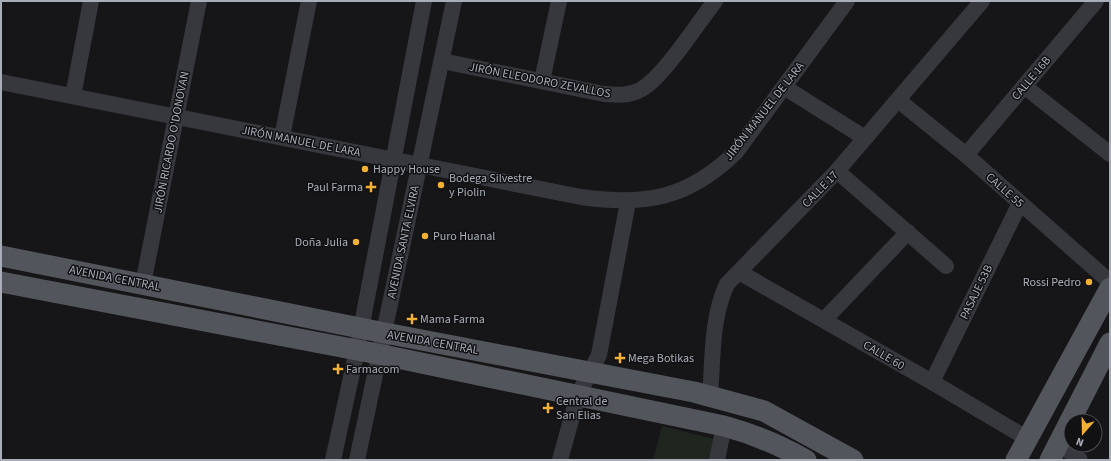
<svg xmlns="http://www.w3.org/2000/svg" width="1111" height="461" font-family="'Source Sans 3',sans-serif">
<rect width="100%" height="100%" fill="#161618"/>
<!-- green -->
<path fill="#1e261f" d="M662,426L718,440L713,460H653Z"/>
<g fill="none" stroke-linecap="round" stroke-linejoin="round">
<!-- minor -->
<g stroke="#37383d" stroke-width="16">
<path d="M442,61L604,94C617,95 629,96 640,90C663,78 698,23 715,1"/>
<path d="M542,81L559,1"/>
<path d="M1,82L581,197C645,206 688,199 736,152L847,1"/>
<path d="M1024,86L1110,154"/>
<path d="M784,87L865,138"/>
<path d="M73,96L91,1"/>
<path d="M898,100L966,155L1110,282"/>
<path d="M282,137L309,1"/>
<path d="M966,155L1096,1"/>
<path d="M837,171L946,266"/>
<path d="M739,272L932,382L1028,439"/>
<path d="M143,284L199,1"/>
<path d="M824,320L908,232"/>
<path d="M932,382L1020,203"/>
<path d="M710,397C713,359 711,318 727,284L837,171L982,1"/>
<path d="M1059,443L1080,460"/>
<path d="M333,460L357,350L424,1"/>
<path d="M357,460L454,1"/>
<path d="M560,460L578,395L599,355L628,202"/>
<path d="M717,460L724,426"/>
</g>
<!-- major -->
<g stroke="#53555c" stroke-width="21">
<path d="M1,256L385,333L694,392L764,411L853,460"/>
<path d="M1,282L378,354L724,426C753,434 780,445 806,460"/>
<path d="M1016,460L1110,288"/>
<path d="M1050,460L1110,343"/>
</g>
</g>
<!-- markers -->
<g fill="#f2b134" stroke="#111113" stroke-width="1.5">
<circle cx="365" cy="169" r="4"/>
<circle cx="441" cy="185" r="4"/>
<path d="M369 181h4v4h4v4h-4v4h-4v-4h-4v-4h4z"/>
<circle cx="425" cy="236" r="4"/>
<circle cx="356" cy="242" r="4"/>
<circle cx="1089" cy="282" r="4"/>
<path d="M410 313h4v4h4v4h-4v4h-4v-4h-4v-4h4z"/>
<path d="M618 352h4v4h4v4h-4v4h-4v-4h-4v-4h4z"/>
<path d="M336 363h4v4h4v4h-4v4h-4v-4h-4v-4h4z"/>
<path d="M546 402h4v4h4v4h-4v4h-4v-4h-4v-4h4z"/>
</g>
<g text-anchor="middle" stroke-width="3" stroke-linejoin="round" paint-order="stroke">
<!-- street labels -->
<g font-size="12" fill="#a8adb8" stroke="#111113">
<text transform="translate(1031 78) rotate(-50)" y="4">CALLE 16B</text>
<text transform="translate(540 80) rotate(11)" y="4">JIRÓN ELEODORO ZEVALLOS</text>
<text transform="translate(764 111) rotate(-52)" y="4">JIRÓN MANUEL DE LARA</text>
<text transform="translate(301 141) rotate(11)" y="4">JIRÓN MANUEL DE LARA</text>
<text transform="translate(171 142) rotate(-79)" y="4">JIRÓN RICARDO O'DONOVAN</text>
<text transform="translate(820 189) rotate(-46)" y="4">CALLE 17</text>
<text transform="translate(1005 190) rotate(41)" y="4">CALLE 55</text>
<text transform="translate(403 242) rotate(-78)" y="4">AVENIDA SANTA ELVIRA</text>
<text transform="translate(115 278) rotate(11)" y="4">AVENIDA CENTRAL</text>
<text transform="translate(976 292) rotate(-64)" y="4">PASAJE 53B</text>
<text transform="translate(433 342) rotate(10)" y="4">AVENIDA CENTRAL</text>
<text transform="translate(884 355) rotate(30)" y="4">CALLE 60</text>
</g>
<!-- poi labels -->
<g font-size="12" fill="#a8adb8" stroke="#111113" text-anchor="start">
<text x="373" y="173">Happy House</text>
<text x="449" y="182">Bodega Silvestre<tspan x="449" dy="14">y Piolin</tspan></text>
<text x="363" y="191" text-anchor="end">Paul Farma</text>
<text x="433" y="240">Puro Huanal</text>
<text x="348" y="246" text-anchor="end">Doña Julia</text>
<text x="1081" y="286" text-anchor="end">Rossi Pedro</text>
<text x="420" y="323">Mama Farma</text>
<text x="628" y="362">Mega Botikas</text>
<text x="346" y="373">Farmacom</text>
<text x="556" y="405">Central de<tspan x="556" dy="14">San Elias</tspan></text>
</g>
</g>
<!-- border -->
<rect width="1111" height="461" fill="none" stroke="#a8adb8" stroke-width="4"/>
<!-- north arrow -->
<g transform="translate(1083 433) rotate(200)"><circle r="19" fill="#111113" stroke="#4d4f55"/>
<path d="M0-3L7 15L0 10L-7 15Z" fill="#f2b134"/>
<text y="-6" font-size="11" font-weight="bold" text-anchor="middle" fill="#a8adb8">N</text>
</g>
</svg>
